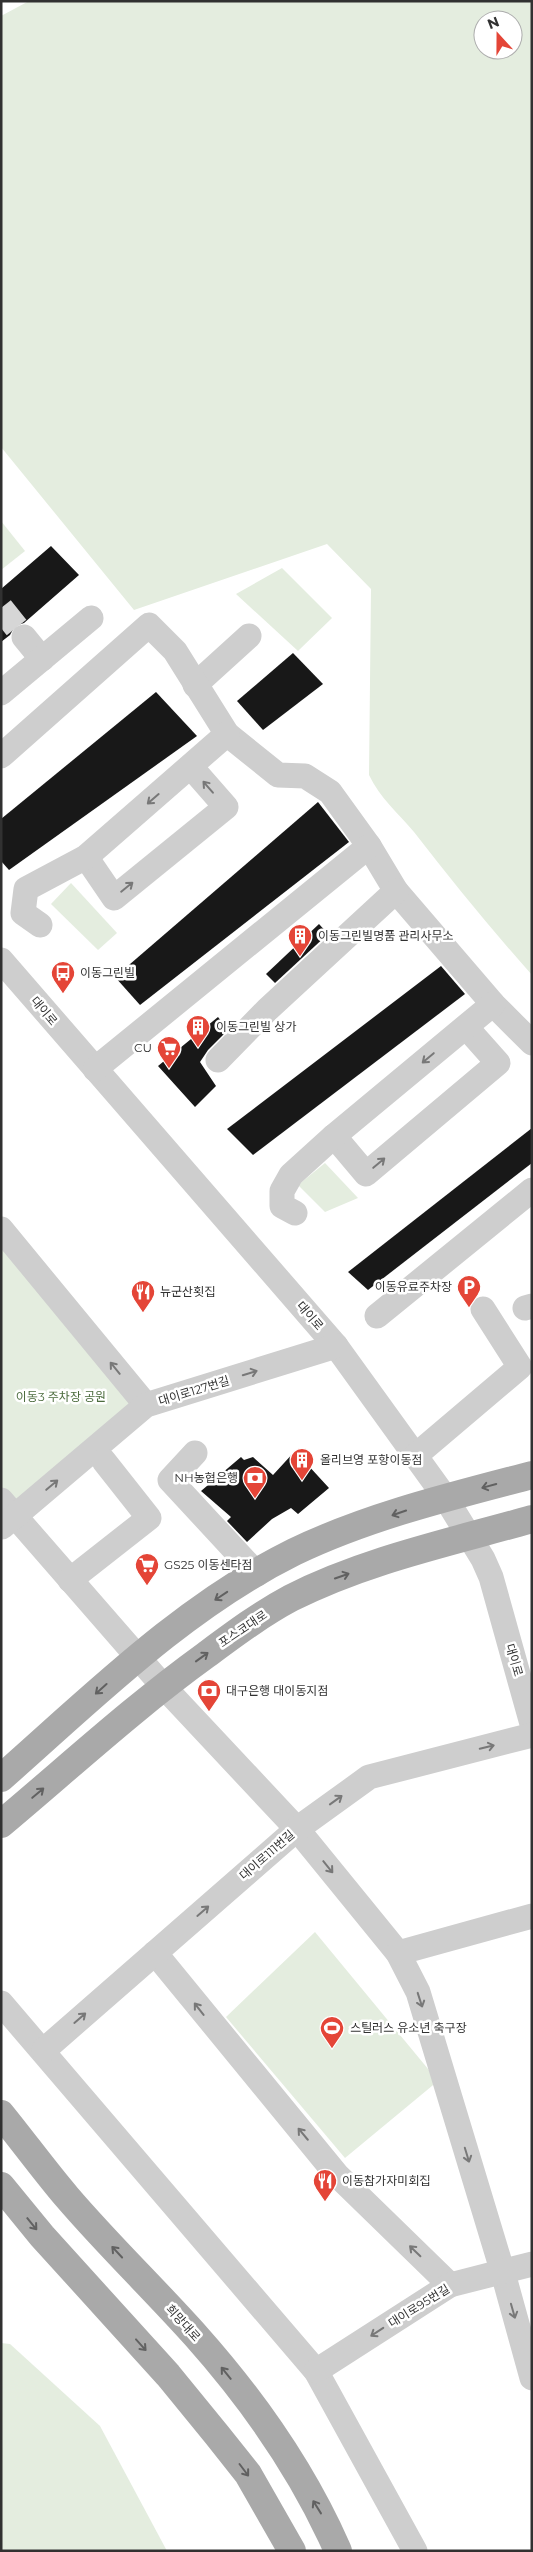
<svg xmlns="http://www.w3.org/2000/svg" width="533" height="2552" font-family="Montserrat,'Noto Sans KR',sans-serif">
<rect width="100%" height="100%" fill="#fff"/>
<!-- green -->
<g fill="#e4eddf" fill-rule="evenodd">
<path d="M29,1H532V975C491,929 452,881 414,832C398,813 380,798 369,775L371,589L327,544L134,610L1,447V16ZM483,20H513V50H483Z"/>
<path d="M1,521L25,551L1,570Z"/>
<path d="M282,568L332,618L298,651L236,594Z"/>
<path d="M71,883L117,933L98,950L51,904Z"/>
<path d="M325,1163L358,1198L325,1212L298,1185Z"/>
<path d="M1,1229L146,1405L15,1517L1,1500Z"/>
<path d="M315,1932L438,2081L345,2158L226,2017Z"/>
<path d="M1,2343L10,2344L100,2426L167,2551H1Z"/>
</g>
<!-- building -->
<g fill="#181818">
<path d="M51,546L79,575L24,623L15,626L10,635L1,642V589Z"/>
<path d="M293,653L323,684L263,730L237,701Z"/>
<path d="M156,692L197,736L9,870L1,861V819Z"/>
<path d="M318,802L349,842L140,1005L115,977Z"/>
<path d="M319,924L328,934L275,983L266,974Z"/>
<path d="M441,966L465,994L253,1155L227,1129Z"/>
<path d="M218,1017L228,1030L208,1050L200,1062L216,1086L195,1107L158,1066Z"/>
<path d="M532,1128V1163L368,1290L348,1272Z"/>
<path d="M295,1451L329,1488L298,1514L291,1508L272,1519L247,1542L227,1521L231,1517L201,1491L241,1457L244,1460L253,1457L273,1475Z"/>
</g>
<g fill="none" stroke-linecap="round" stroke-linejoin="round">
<!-- minor-tunnel -->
<path stroke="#d6d6d6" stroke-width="25" stroke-dasharray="25 12" stroke-linecap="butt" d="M1,608L24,637"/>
<!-- minor -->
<g stroke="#cecece" stroke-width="25">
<path d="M24,637L42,659"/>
<path d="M195,685L249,636"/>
<path d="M1,693L91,618"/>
<path d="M1,756L149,625L175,651L227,734L278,775L305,776L330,792L369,846L396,891L493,1004L532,1043"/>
<path d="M86,857L114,898L226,807L191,767"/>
<path d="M40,925L23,913L26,889L86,857L227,734"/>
<path d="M1,960L336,1346L445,1497L483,1559L491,1577L532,1724"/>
<path d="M218,1060L267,1010L396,891"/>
<path d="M95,1069L369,846"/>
<path d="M334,1136L366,1174L498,1063L466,1027"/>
<path d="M295,1213L282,1206V1191L291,1175L334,1136L493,1004"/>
<path d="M1,1229L146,1405"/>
<path d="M525,1308L532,1306"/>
<path d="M377,1316L532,1190"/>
<path d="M195,1453L170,1480L257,1574"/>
<path d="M415,1456L520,1367L483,1309"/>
<path d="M1,1500L163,1686L297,1829L398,1953L418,1992L503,2273L532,2378"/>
<path d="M2,1527L146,1405L336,1346"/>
<path d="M70,1580L149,1518L104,1461"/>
<path d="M155,1953L337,2175L450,2285"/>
<path d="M398,1953L532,1916"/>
<path d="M1,2003L316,2371L415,2551"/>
<path d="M44,2050L297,1829L369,1777L532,1735"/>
<path d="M316,2371L450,2285L532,2264"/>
</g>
<!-- major -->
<g stroke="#a9a9a9" stroke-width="28">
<path d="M1,1778C93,1697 183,1607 294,1552C369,1516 452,1496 532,1475"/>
<path d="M1,1824C69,1767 134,1707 206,1655C233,1635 261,1614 291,1598C366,1560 451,1542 532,1519"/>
<path d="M1,2114C23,2141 44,2170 67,2197C108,2245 154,2289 196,2336C252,2399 304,2473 338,2551"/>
<path d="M1,2186L42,2236L168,2375L217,2435L248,2474L292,2551"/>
</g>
</g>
<!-- one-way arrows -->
<defs><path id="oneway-shaft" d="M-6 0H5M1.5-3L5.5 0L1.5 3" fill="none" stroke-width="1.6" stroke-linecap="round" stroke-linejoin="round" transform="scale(1.25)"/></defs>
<g stroke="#787878">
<use href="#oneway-shaft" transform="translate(208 787) rotate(-131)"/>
<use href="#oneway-shaft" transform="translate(153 799) rotate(139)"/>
<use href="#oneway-shaft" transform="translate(127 887) rotate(-39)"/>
<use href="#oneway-shaft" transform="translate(428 1058) rotate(140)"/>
<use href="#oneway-shaft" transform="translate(379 1163) rotate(-40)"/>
<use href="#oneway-shaft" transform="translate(115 1368) rotate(-129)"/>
<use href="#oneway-shaft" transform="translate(250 1373) rotate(-17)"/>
<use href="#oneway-shaft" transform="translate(52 1485) rotate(-40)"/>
<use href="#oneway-shaft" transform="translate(487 1747) rotate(-14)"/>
<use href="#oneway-shaft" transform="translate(336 1800) rotate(-36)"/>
<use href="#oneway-shaft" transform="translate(328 1867) rotate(51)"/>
<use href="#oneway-shaft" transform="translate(203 1911) rotate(-41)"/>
<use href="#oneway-shaft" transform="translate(420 2000) rotate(72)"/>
<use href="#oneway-shaft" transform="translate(199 2009) rotate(-128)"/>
<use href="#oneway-shaft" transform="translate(80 2018) rotate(-41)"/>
<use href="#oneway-shaft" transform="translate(303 2134) rotate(-130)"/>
<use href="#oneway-shaft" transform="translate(467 2155) rotate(73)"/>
<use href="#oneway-shaft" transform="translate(415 2251) rotate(-136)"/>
<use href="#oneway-shaft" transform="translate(513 2311) rotate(74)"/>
<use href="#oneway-shaft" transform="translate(377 2332) rotate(147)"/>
</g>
<g stroke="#616161">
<use href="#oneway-shaft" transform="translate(489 1486) rotate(165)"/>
<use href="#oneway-shaft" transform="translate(399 1513) rotate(161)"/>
<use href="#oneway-shaft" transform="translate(342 1576) rotate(-19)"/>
<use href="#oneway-shaft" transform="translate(221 1596) rotate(146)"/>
<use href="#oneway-shaft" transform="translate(202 1657) rotate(-36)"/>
<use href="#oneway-shaft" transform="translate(101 1689) rotate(138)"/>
<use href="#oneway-shaft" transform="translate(38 1793) rotate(-40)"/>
<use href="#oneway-shaft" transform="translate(32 2224) rotate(51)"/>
<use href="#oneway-shaft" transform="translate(117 2252) rotate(-133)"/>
<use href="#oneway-shaft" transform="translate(141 2345) rotate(48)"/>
<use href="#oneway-shaft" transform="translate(226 2373) rotate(-129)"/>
<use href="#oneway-shaft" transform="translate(244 2470) rotate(53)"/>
<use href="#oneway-shaft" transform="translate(317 2507) rotate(-122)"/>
</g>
<!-- icons -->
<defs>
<g id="building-pin" transform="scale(1.25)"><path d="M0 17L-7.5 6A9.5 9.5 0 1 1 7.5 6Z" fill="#e44537" stroke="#fff"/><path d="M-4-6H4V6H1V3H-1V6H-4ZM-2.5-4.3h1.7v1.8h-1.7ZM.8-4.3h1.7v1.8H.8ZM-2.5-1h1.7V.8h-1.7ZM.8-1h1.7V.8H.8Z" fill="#fff"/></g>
<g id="bus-pin" transform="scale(1.25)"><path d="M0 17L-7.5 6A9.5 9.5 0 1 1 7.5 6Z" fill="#e44537" stroke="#fff"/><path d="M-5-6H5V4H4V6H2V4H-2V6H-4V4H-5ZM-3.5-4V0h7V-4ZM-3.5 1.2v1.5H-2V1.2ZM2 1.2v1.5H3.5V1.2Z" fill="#fff"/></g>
<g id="supermarket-pin" transform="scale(1.25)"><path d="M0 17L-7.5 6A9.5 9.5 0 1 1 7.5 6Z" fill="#e44537" stroke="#fff"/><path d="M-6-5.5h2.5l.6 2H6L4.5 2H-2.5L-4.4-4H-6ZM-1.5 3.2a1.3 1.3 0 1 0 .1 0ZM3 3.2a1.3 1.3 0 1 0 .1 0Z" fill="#fff"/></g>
<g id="parking-pin" transform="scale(1.25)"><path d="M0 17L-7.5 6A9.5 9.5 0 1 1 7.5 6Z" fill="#e44537" stroke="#fff"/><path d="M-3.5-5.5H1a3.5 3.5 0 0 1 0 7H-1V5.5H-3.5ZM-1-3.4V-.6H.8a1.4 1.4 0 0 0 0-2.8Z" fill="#fff"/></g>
<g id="restaurant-pin" transform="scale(1.25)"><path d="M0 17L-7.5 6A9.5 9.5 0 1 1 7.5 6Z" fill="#e44537" stroke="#fff"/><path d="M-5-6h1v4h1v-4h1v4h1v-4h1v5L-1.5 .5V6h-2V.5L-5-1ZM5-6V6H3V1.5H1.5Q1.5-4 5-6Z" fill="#fff"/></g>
<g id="bank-pin" transform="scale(1.25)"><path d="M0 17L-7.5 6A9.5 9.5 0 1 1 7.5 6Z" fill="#e44537" stroke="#fff"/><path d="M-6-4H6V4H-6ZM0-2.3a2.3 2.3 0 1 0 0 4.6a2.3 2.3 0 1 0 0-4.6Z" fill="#fff"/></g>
<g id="stadium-pin" transform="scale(1.25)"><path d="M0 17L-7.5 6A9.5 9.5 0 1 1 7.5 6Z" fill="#e44537" stroke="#fff"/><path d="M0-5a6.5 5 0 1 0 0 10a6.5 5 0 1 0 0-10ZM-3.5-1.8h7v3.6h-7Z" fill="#fff"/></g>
</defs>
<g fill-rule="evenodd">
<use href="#building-pin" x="300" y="936"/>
<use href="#bus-pin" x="63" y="973"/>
<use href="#building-pin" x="198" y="1027"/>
<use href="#supermarket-pin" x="169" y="1048"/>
<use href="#parking-pin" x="469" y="1287"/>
<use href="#restaurant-pin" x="143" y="1292"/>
<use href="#building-pin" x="302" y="1460"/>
<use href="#bank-pin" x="255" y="1478"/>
<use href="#supermarket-pin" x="147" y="1565"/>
<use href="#bank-pin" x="209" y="1691"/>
<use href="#stadium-pin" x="332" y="2028"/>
<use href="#restaurant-pin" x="325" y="2181"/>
</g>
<g text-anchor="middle" stroke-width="5" stroke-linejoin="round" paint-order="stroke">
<!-- poi labels -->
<g font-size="12" fill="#313131" stroke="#fff" text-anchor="start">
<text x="318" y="940">이동그린빌명품 관리사무소</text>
<text x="80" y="977">이동그린빌</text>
<text x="216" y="1031">이동그린빌 상가</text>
<text x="152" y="1052" text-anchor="end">CU</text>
<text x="452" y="1291" text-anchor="end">이동유료주차장</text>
<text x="160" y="1296">뉴군산횟집</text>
<text x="320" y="1464">올리브영 포항이동점</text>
<text x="238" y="1482" text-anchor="end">NH농협은행</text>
<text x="164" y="1569">GS25 이동센타점</text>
<text x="226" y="1695">대구은행 대이동지점</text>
<text x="350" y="2032">스틸러스 유소년 축구장</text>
<text x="342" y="2185">이동참가자미회집</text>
</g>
<!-- street labels -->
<g font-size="12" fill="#313131" stroke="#fff">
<text transform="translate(44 1011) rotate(50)" y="4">대이로</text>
<text transform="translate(310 1316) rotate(49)" y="4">대이로</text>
<text transform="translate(194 1391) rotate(-17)" y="4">대이로127번길</text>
<text transform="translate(243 1629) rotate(-34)" y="4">포스코대로</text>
<text transform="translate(514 1660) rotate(74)" y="4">대이로</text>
<text transform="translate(267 1855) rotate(-41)" y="4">대이로111번길</text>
<text transform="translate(419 2306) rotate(-32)" y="4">대이로95번길</text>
<text transform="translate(183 2323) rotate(48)" y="4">희망대로</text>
</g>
<!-- park labels -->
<g font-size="12" fill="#4c6c3e" stroke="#fff">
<text x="61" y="1401">이동3 주차장 공원</text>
</g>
</g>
<!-- border -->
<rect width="533" height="2552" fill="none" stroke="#313131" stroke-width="5"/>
<!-- north arrow -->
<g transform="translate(498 35) rotate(339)"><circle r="24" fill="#ffffff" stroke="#adadad"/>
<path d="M0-4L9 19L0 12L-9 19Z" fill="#e44537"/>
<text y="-8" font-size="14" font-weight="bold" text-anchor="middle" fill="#313131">N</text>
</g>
</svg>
